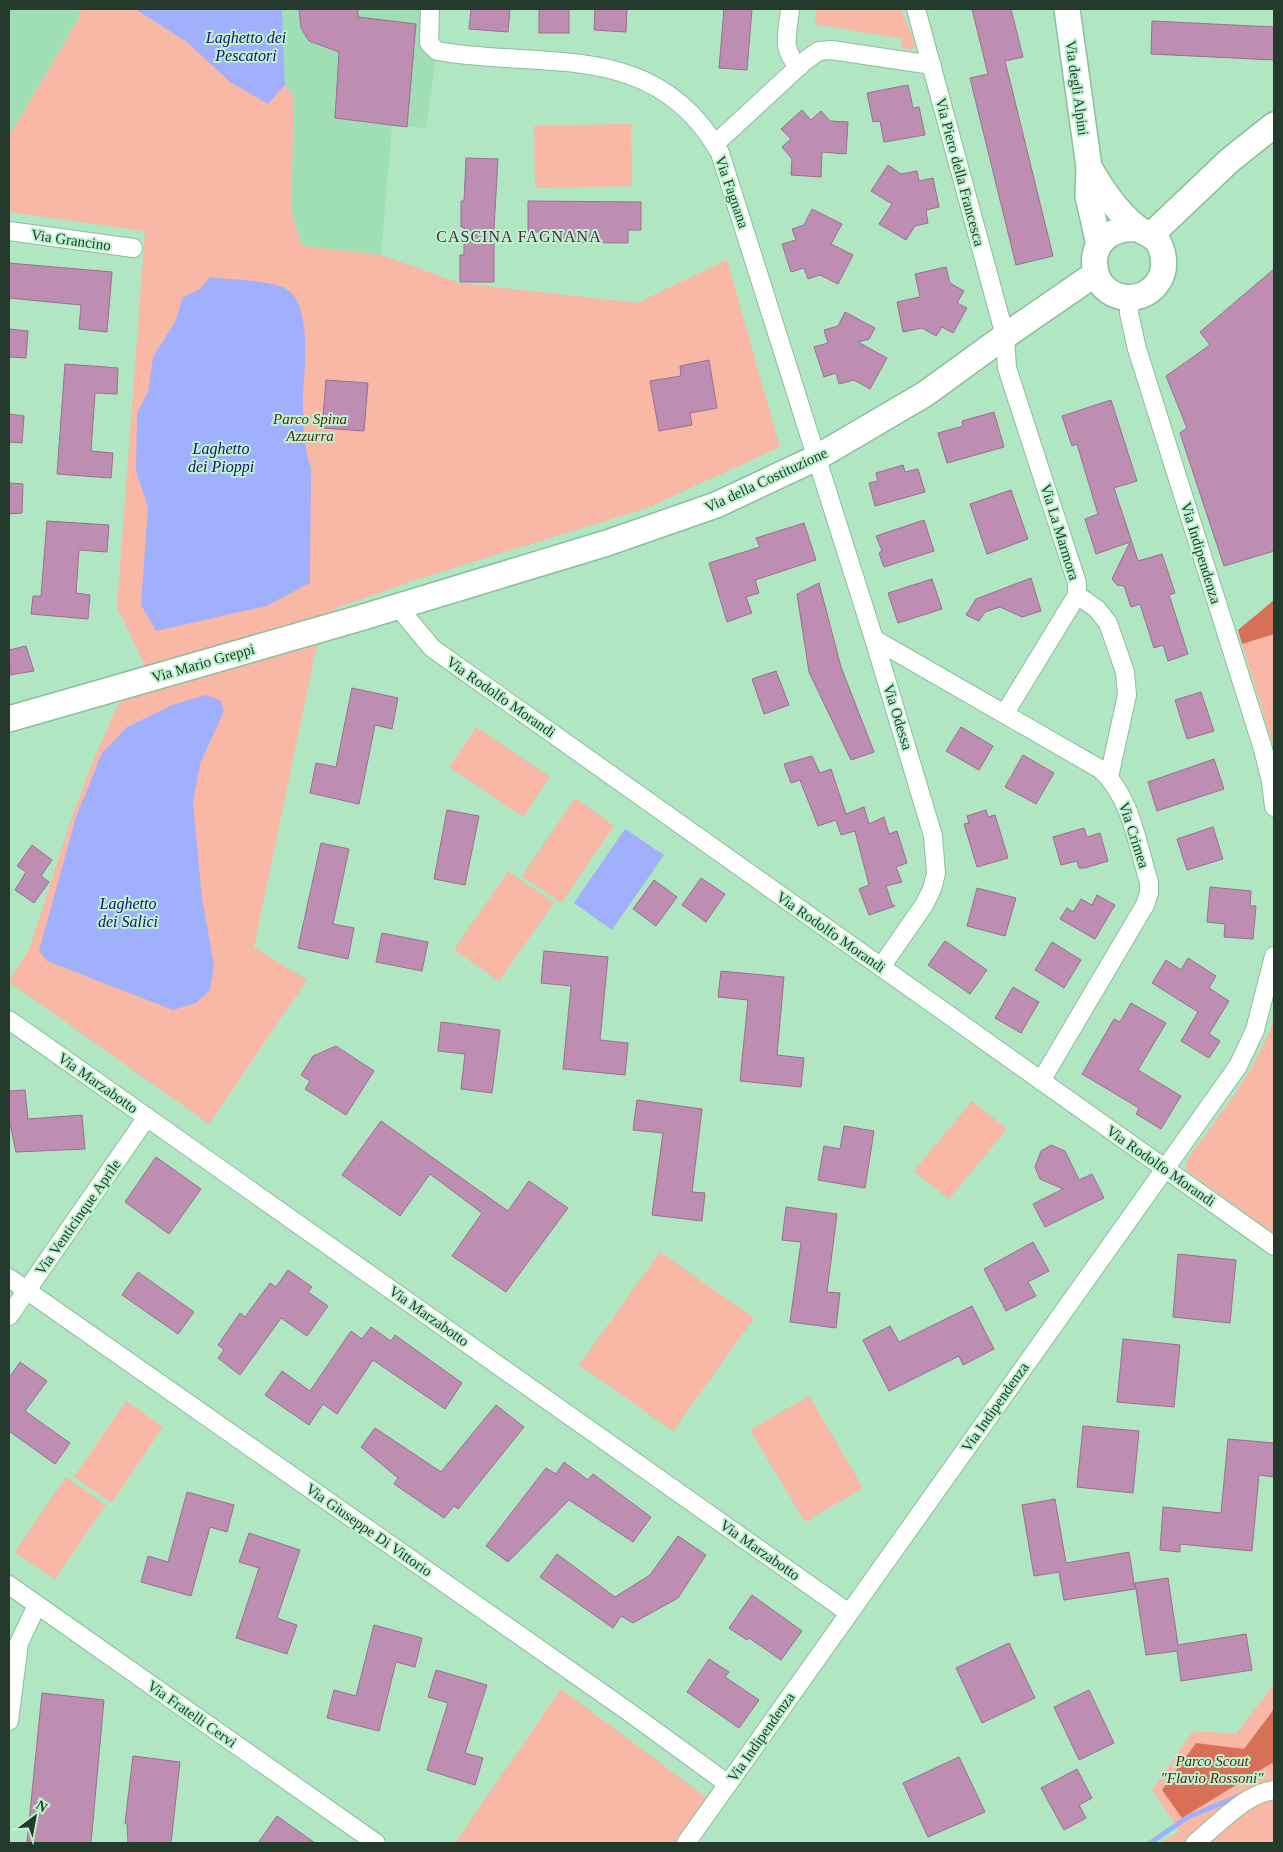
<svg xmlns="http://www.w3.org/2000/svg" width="1283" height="1852" font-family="'Times New Roman',serif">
<rect width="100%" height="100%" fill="#b0e6c1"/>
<!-- built -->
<g fill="#a0deb4">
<path d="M9,9H77L81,14L9,136Z"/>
<path d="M282,9H430L437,51L426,128L392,126L381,255L302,246L291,212L294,98L285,85Z"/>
</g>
<!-- green -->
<g fill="#f9b7a6">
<path d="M77,9H280L285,85L294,98L291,212L302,246L381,255L459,283L637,303L727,260L780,447L647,508L412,581L334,609L316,649L254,947L307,980L209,1124L9,982L30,947L72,817L92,764L114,713L144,663L117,607L145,231L9,212V136L81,15Z"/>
<path d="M816,9H901L915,43L912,50L901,48L903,39L815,24Z"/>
<path d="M631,124L632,186L535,188L534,126Z"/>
<path d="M1274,634V748L1242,644Z"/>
<path d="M476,727L550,777L523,817L449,767Z"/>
<path d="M575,798L614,826L561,903L522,876Z"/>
<path d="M508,871L554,903L499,981L454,950Z"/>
<path d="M1274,1018V1234L1185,1169L1187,1160C1219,1115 1257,1071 1274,1018Z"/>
<path d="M972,1101L1007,1129L949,1199L914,1171Z"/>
<path d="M660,1252L754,1318L673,1431L579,1365Z"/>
<path d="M809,1396L863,1488L805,1522L750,1430Z"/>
<path d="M126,1401L163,1427L112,1503L74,1477Z"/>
<path d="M66,1477L106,1505L55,1579L15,1552Z"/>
<path d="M1274,1684V1843H1160L1180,1831L1152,1790L1157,1783L1193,1731L1236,1734Z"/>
<path d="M561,1689L714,1803L686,1843H455Z"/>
</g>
<!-- forest -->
<g fill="#d87057">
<path d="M1274,600V634L1242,644L1238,630Z"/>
<path d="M1274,1709V1765L1272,1763L1182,1818L1162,1790L1196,1743L1244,1749Z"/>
</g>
<!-- water -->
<g fill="#a1b0fc">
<path d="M135,9H282L285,85L268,104L230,82L187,42Z"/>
<path d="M210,277C228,279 268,281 282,287C314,299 304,369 303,397C303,420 303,446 311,468L310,583L266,606L156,631L141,605L148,507L136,471L137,413L148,392L153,357L175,322L183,297L200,289Z"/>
<path d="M206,695L221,701L224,711L200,764L193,803L202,898L214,965L210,990L196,1003L173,1010L47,961L39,951L76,817L102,753L127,727L172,705Z"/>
<path d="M625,829L664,855L612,930L574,903Z"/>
</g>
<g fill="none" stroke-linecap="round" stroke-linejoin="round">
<!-- stream -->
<path stroke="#a1b0fc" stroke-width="5" d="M1150,1843L1188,1817L1244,1794"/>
</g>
<!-- building -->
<g fill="#bd8eb2" stroke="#9b6e91">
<path d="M299,9H358V17L416,24L407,127L335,118L339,52L309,41L301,28Z"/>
<path d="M471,9H510L508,32L469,29Z"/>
<rect x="539" y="9" width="30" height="24"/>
<path d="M595,9H627L626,32L594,30Z"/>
<path d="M724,9H752L747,70L719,68Z"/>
<path d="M972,9H1011L1023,57L1005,61L1053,256L1016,265L970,78L988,74Z"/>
<path d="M1152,21L1274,27V60L1151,54Z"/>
<path d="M908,85L913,108L919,107L925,135L884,142L880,121L873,122L867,93Z"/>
<path d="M802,110L811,120L821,111L830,121L848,122L846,154L822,152L821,177L791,175L792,159L782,147L791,139L781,129Z"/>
<path d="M466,158L498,159L494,228V282H460V255H464V227H461V201H464Z"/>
<path d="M888,165L901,174L917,171L919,181L933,178L939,207L926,210L928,223L915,226L906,240L879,224L892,204L871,191Z"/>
<path d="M528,201L641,202V230H628V243L542,242V232H528Z"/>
<path d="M812,209L842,224L831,244L853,255L838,284L820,275L808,279L804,268L791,272L782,244L796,240L792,229L804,225Z"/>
<path d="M9,263L112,272L107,332L79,329L81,305L9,298Z"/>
<path d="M946,267L950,283L964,291L957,303L967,308L953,333L942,327L936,336L922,328L903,332L897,302L920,297L915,274Z"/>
<path d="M1274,269V551L1224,566L1180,433L1187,428L1166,376L1210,345L1200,332Z"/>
<path d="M845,312L875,328L869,339L858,342L887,358L870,389L854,380L839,384L836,373L824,377L814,347L828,343L824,330L838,326Z"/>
<path d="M9,329L28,331L26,358L9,357Z"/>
<path d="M709,360L717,408L690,413L692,425L659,431L650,381L681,376L680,366Z"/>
<path d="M65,364L118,368L117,394L95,393L91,451L113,453L111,478L57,474Z"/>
<path d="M326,380L368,383L364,431L322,428Z"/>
<path d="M1111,400L1137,481L1114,488L1138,561L1162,554L1175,593L1169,595L1188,654L1168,661L1163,645L1154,648L1140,604L1131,607L1124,586L1117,585L1112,579L1130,542L1096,554L1085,519L1098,514L1077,444L1072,446L1062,416Z"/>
<path d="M994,412L1004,447L947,463L938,433L963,426L962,421Z"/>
<path d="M9,414L24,416L22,443L9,442Z"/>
<path d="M903,465L905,472L918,469L925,492L875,506L869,483L878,481L876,473Z"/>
<path d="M9,483L23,484L22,513L9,514Z"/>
<path d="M1011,490L1028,539L987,554L970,504Z"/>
<path d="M924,520L934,551L884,567L879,553L882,551L876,536Z"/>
<path d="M47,521L109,525L107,552L79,550L76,593L90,595L88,619L31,614L33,596H41Z"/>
<path d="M804,523L816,560L755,580L759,593L746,597L752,613L727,622L709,563L760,547L756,538Z"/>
<path d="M1031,578L1041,611L1022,617L1000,607L985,612L979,621L966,615L976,599Z"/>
<path d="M932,579L942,609L898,623L888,593Z"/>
<path d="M819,583L841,667L874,752L851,760L809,672L797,594Z"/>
<path d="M26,646L34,671L10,675L9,650Z"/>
<path d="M776,671L789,705L764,714L752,679Z"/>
<path d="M352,688L398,698L392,729L375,725L359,804L310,793L316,763L336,767Z"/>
<path d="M1201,692L1214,731L1187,739L1175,700Z"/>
<path d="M961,727L993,746L979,770L946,751Z"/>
<path d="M1023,755L1054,773L1036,804L1005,787Z"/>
<path d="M812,756L820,773L831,769L846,814L864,807L869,824L884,817L889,834L897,831L907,863L896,867L902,882L886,886L892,904L895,906L869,915L859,889L869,885L855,831L841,835L836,820L818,826L800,780L791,783L784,764Z"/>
<path d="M1214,759L1224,789L1157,811L1148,782Z"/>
<path d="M447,810L479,816L465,885L434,879Z"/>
<path d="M986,810L988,817L995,815L1008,858L977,867L964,824L969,823L967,816Z"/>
<path d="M1213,827L1223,859L1187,870L1177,839Z"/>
<path d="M1084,828L1087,837L1100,833L1108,861L1085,868H1079L1077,861L1061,865L1053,837Z"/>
<path d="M321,843L349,849L333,924L354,928L348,959L298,948Z"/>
<path d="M32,845L52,860L41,876L49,882L34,903L15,890L26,872L17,866Z"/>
<path d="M701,878L725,894L706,922L682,905Z"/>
<path d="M654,880L677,897L656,926L633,909Z"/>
<path d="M1210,887L1251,891L1250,906H1256L1253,939L1224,937L1225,924L1207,922Z"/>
<path d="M977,888L1016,898L1005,936L967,926Z"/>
<path d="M1097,895L1115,905L1095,939L1060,919L1067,908L1073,912L1081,899L1092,905Z"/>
<path d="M382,933L428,942L422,971L376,962Z"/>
<path d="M945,941L987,970L970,994L928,965Z"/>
<path d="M1052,942L1081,960L1064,988L1035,970Z"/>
<path d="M544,951L608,957L600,1040L628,1043L625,1075L563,1069L571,986L541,983Z"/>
<path d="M1188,958L1216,976L1209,988L1229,1001L1209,1034L1220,1041L1209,1058L1181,1041L1198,1012L1152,983L1166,960L1181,970Z"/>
<path d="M721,971L784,977L777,1055L804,1058L801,1087L740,1081L748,1000L718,997Z"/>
<path d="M1013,987L1039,1002L1021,1033L995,1018Z"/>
<path d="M1131,1003L1166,1023L1138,1070L1181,1096L1161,1129L1136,1114L1139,1108L1082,1074L1114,1019L1120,1022Z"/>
<path d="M441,1022L500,1030L492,1093L461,1089L465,1054L438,1051Z"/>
<path d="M336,1046L374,1071L346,1115L305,1089L310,1081L301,1075L313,1056Z"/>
<path d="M25,1090L28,1119L82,1115L85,1149L16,1152L9,1119V1091Z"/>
<path d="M637,1100L702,1109L692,1192L705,1193L702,1221L652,1215L663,1133L633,1130Z"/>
<path d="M381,1121L508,1211L529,1181L568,1208L506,1292L452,1256L482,1213L430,1174L400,1216L342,1175Z"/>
<path d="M844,1126L874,1131L865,1188L818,1180L824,1146L840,1149Z"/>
<path d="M1051,1145L1065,1151L1079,1180L1092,1174L1104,1198L1045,1227L1033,1204L1063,1189L1040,1179L1035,1167L1041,1151Z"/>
<path d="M156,1157L201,1189L169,1234L125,1202Z"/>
<path d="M786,1207L837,1214L827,1292L840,1293L836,1328L790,1322L801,1242L782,1240Z"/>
<path d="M1033,1242L1049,1271L1028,1282L1036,1296L1006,1311L984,1269Z"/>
<path d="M1178,1254L1236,1260L1230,1323L1173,1317Z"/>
<path d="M288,1270L312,1287L308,1292L328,1306L307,1336L281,1318L240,1375L218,1358L224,1350L218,1345L240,1313L245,1317L270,1283L276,1287Z"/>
<path d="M138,1272L194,1312L178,1334L122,1295Z"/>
<path d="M972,1306L994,1349L963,1365L959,1356L889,1391L863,1340L890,1326L899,1342Z"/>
<path d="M371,1327L391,1341L395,1335L462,1383L445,1409L373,1360L337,1414L323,1404L309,1425L265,1395L282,1371L310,1391L351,1331L362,1339Z"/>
<path d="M1123,1339L1180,1345L1174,1407L1117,1402Z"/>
<path d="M20,1362L47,1381L25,1411L70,1443L55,1464L9,1431V1378Z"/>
<path d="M496,1405L524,1427L458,1509L454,1506L444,1518L394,1484L398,1478L361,1447L375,1428L441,1472Z"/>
<path d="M1083,1426L1139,1431L1133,1493L1077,1487Z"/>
<path d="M1228,1439L1274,1443V1477L1259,1475L1252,1551L1180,1544V1552L1160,1550L1163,1507L1221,1513Z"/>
<path d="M564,1462L588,1480L593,1474L651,1517L633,1542L569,1500L508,1562L486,1546L546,1468L556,1474Z"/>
<path d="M187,1492L234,1505L227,1532L210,1527L191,1596L141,1582L148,1556L168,1562Z"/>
<path d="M1055,1499L1066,1563L1129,1552L1135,1589L1064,1600L1059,1572L1034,1576L1022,1505Z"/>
<path d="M249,1533L300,1550L277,1618L297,1625L287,1654L236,1638L259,1568L239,1562Z"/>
<path d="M678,1536L706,1555L678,1598L633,1623L621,1616L613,1628L540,1577L557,1554L615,1597L650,1575Z"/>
<path d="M1168,1578L1178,1645L1246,1634L1252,1670L1181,1681L1177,1651L1146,1655L1135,1583Z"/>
<path d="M752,1595L802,1631L781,1660L749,1638L747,1640L729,1628Z"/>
<path d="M374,1625L422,1638L415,1667L396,1662L379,1731L327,1718L334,1690L356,1696Z"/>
<path d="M1009,1643L1035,1698L982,1723L956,1668Z"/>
<path d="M709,1659L729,1672L725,1677L759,1700L739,1728L687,1692Z"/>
<path d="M436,1670L487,1685L465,1753L483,1758L475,1785L427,1770L448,1703L428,1697Z"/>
<path d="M1089,1690L1114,1743L1079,1760L1054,1707Z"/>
<path d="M42,1693L104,1700L91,1843H27Z"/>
<path d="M133,1756L180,1762L171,1843H128L127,1824L125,1823Z"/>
<path d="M959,1757L985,1812L928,1837L903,1783Z"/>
<path d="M1077,1769L1092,1798L1079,1805L1086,1818L1064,1830L1041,1788Z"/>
<path d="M277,1816L315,1843H258Z"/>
</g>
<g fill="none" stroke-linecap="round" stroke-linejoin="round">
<!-- street casing -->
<g stroke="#8abf9b" stroke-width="20">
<g id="street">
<path d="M430,9L429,43L437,51C545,70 655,38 720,153L874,639L933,836L936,873L932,889L924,905L881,967"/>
<path d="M790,9C788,34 780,48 799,67"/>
<path d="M916,9L1005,336L1007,368L1077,583V595L1005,713"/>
<path d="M715,144L806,60L819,51L831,50L932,65"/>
<path d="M9,231L133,248"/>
<path d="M1130,298L1129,313L1137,349L1263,749L1271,782L1274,807"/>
<path d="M1077,595L1097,609L1108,623L1125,672L1127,695L1109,777"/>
<path d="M398,607L432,648L1274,1246"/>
<path d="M874,639L1100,769C1131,796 1137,844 1149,882V893L1145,905L1041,1081"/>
<path d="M9,1020L849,1613"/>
<path d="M9,1278L629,1712L728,1784"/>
<path d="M9,1316L147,1117"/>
<path d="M9,1585L376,1843"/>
<path d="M9,1721L19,1643L37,1605"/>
<path d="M686,1843L1238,1066L1255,1030L1274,956"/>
<path d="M1195,1843C1218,1825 1244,1794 1274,1790"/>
</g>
</g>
<!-- secondary casing -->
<g stroke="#8abf9b" stroke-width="28">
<g id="secondary">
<path d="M1067,9L1089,167L1088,196L1099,245"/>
<path d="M1089,167C1102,189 1116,211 1136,227C1143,233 1152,234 1158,242C1165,254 1166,271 1158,282C1141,308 1099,300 1095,268C1091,241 1113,227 1137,229"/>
<path d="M1151,235L1230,160L1274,125"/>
<path d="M9,719L360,618L607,543L716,505L816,458L925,394L1005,336L1095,274"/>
</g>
</g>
<!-- street -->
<use href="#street" stroke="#fff" stroke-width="18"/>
<!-- secondary -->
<use href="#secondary" stroke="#fff" stroke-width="25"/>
</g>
<g text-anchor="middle" stroke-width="4" stroke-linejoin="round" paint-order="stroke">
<!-- street labels -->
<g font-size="15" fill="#243a2c" stroke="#bdf3ce">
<text transform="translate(1077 88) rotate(82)" y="5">Via degli Alpini</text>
<text transform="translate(960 172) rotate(75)" y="5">Via Piero della Francesca</text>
<text transform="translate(732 192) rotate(71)" y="5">Via Fagnana</text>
<text transform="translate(71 240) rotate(8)" y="5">Via Grancino</text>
<text transform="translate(766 480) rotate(-25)" y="5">Via della Costituzione</text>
<text transform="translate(1060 532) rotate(73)" y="5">Via La Marmora</text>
<text transform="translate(1201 553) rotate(73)" y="5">Via Indipendenza</text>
<text transform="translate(203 663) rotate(-16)" y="5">Via Mario Greppi</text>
<text transform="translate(501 697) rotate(35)" y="5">Via Rodolfo Morandi</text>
<text transform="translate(898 717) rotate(73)" y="5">Via Odessa</text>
<text transform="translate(1134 835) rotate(72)" y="5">Via Crimea</text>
<text transform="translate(831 932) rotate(35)" y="5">Via Rodolfo Morandi</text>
<text transform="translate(98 1083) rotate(35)" y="5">Via Marzabotto</text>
<text transform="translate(1161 1166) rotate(35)" y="5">Via Rodolfo Morandi</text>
<text transform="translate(78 1217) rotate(-55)" y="5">Via Venticinque Aprile</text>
<text transform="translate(429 1316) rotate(35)" y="5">Via Marzabotto</text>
<text transform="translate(995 1407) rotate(-55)" y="5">Via Indipendenza</text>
<text transform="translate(369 1530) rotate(35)" y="5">Via Giuseppe Di Vittorio</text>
<text transform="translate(760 1550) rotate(35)" y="5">Via Marzabotto</text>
<text transform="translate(192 1714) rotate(35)" y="5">Via Fratelli Cervi</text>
<text transform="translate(761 1737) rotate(-55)" y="5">Via Indipendenza</text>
</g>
<!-- park labels -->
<g font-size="15" font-style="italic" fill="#642212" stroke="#bdf3ce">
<text x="310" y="424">Parco Spina<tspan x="310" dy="17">Azzurra</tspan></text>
<text x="1212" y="1766">Parco Scout<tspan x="1212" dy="17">"Flavio Rossoni"</tspan></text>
</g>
<!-- water labels -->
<g font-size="16" font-style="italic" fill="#1d0d7b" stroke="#bdf3ce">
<text x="246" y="43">Laghetto dei<tspan x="246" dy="18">Pescatori</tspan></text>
<text x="221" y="454">Laghetto<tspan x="221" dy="18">dei Pioppi</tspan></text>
<text x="128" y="909">Laghetto<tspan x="128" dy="18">dei Salici</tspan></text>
</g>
<!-- neighbourhood labels -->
<g font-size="16" letter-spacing="1" fill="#56204d" stroke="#bdf3ce">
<text x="519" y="242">CASCINA FAGNANA</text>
</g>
</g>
<!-- border -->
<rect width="1283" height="1852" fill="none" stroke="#243a2c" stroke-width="20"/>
<!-- north arrow -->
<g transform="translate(35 1817) rotate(32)" stroke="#bdf3ce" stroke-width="4" paint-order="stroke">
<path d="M0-4L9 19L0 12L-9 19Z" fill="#243a2c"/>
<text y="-8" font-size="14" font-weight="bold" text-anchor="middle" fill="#243a2c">N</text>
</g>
</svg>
